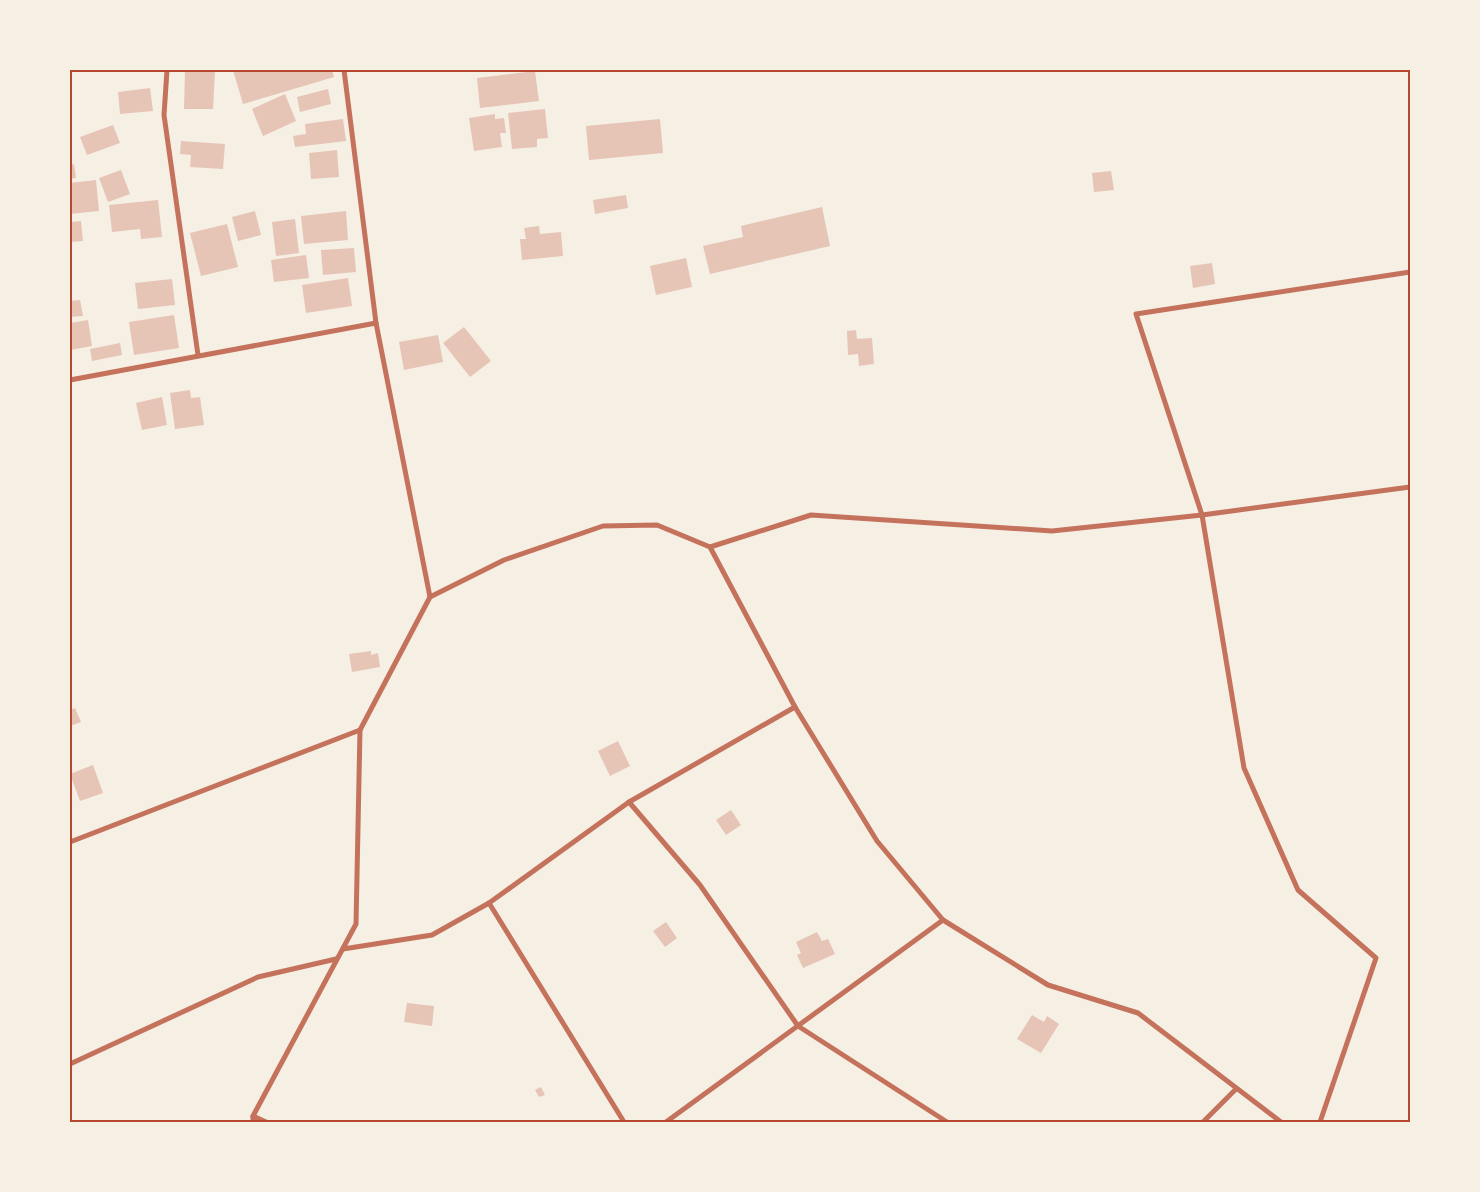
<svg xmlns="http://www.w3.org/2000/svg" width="1480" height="1192" font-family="Rubik,sans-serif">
<rect width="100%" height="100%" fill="#f6efe4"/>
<!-- building -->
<g fill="#e6c5b7">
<path d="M185,70H215L213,109H184Z"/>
<path d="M233,70H332L334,77L243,104Z"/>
<path d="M535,71L539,101L480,108L477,78Z"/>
<path d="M150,88L153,111L120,114L118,92Z"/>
<path d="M328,89L331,104L300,112L297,97Z"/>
<path d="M285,94L296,121L263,136L252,109Z"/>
<path d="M545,109L548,138L537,139V147L512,149L508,113Z"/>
<path d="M495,114V119L504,118L506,133H500L502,147L474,151L469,118Z"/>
<path d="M343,119L346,141L295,147L293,136L306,134L305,124Z"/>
<path d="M660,119L663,153L589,160L586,126Z"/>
<path d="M113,125L120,143L87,155L80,137Z"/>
<path d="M181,141L225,144L223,169L190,167L191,155L180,154Z"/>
<path d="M337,150L339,177L311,179L309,153Z"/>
<path d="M74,164L76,178L70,179V165Z"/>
<path d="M121,170L130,194L108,202L99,178Z"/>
<path d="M1111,171L1114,190L1094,192L1092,173Z"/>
<path d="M96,180L99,211L70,214V183Z"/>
<path d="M626,195L628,208L595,214L593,200Z"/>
<path d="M158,200L162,237L141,239L140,229L112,232L109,205Z"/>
<path d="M822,207L830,246L710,274L703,246L743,237L741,226Z"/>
<path d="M255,211L261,235L238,241L232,217Z"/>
<path d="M346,211L348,240L304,244L301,216Z"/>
<path d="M295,219L299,253L276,256L272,222Z"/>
<path d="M81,221L83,241L70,242V222Z"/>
<path d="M227,224L238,267L201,276L190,233Z"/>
<path d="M539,226L540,234L561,232L563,256L522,260L520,239H526L524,228Z"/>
<path d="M354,248L356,272L323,275L321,250Z"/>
<path d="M306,255L309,278L274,282L271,260Z"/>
<path d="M686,258L692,287L656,295L650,266Z"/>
<path d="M1212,263L1215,284L1193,288L1190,266Z"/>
<path d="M348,278L352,306L306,313L302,285Z"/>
<path d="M172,279L175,305L138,309L135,283Z"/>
<path d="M80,300L83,316L70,317V301Z"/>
<path d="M174,315L179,348L134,355L129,322Z"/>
<path d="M88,320L92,346L70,350V323Z"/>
<path d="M464,327L491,361L470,377L443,343Z"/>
<path d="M856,330L857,339L872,338L874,364L859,366L858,354L848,355L847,331Z"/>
<path d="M438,335L443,362L404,370L399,342Z"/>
<path d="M120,343L122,355L92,361L90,349Z"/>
<path d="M190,390L191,398L200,397L204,425L175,429L170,393Z"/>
<path d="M162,397L167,425L142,430L136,403Z"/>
<path d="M371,651V655L378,653L380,667L352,672L349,654Z"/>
<path d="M75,708L81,722L70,726V710Z"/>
<path d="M618,741L630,766L610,776L598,751Z"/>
<path d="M93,765L103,793L80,801L70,774Z"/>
<path d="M731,810L741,825L726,835L716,820Z"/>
<path d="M666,922L677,938L665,947L653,931Z"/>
<path d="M817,932L822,941L828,939L835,954L803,968L797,955L801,953L796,942Z"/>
<path d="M407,1003L434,1006L432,1026L404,1022Z"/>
<path d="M1032,1015L1044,1022L1047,1016L1059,1024L1041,1053L1017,1039Z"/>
<path d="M541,1087L545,1095L539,1097L535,1090Z"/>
</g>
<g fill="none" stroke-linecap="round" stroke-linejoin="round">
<!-- minor -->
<g stroke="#c5725c" stroke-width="5">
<path d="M167,70L164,115L198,355"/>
<path d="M344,70L376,323L430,597"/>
<path d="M70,380L376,323"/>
<path d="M710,547L811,515L1052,531L1202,515L1410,487"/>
<path d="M629,802L700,885L798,1026L947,1122"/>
<path d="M70,842L360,730"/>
<path d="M489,903L624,1122"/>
<path d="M343,949L432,935L489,903L629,802L795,707"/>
<path d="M70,1064L258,977L336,959"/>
<path d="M253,1116L266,1122"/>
<path d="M253,1122V1116L356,924L360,730L430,597L504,560L603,526L657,525L710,547L795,707L877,841L943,920L1048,985L1138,1013L1281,1122"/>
<path d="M666,1122L943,920"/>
<path d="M1203,1122L1236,1089"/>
<path d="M1320,1122L1376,958L1298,890L1244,768L1202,515L1136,314L1410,272"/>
</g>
</g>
<!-- border -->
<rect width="1480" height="1192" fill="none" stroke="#f6efe4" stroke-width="142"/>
<rect x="71" y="71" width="1338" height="1050" fill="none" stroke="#b5482f" stroke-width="2"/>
</svg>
